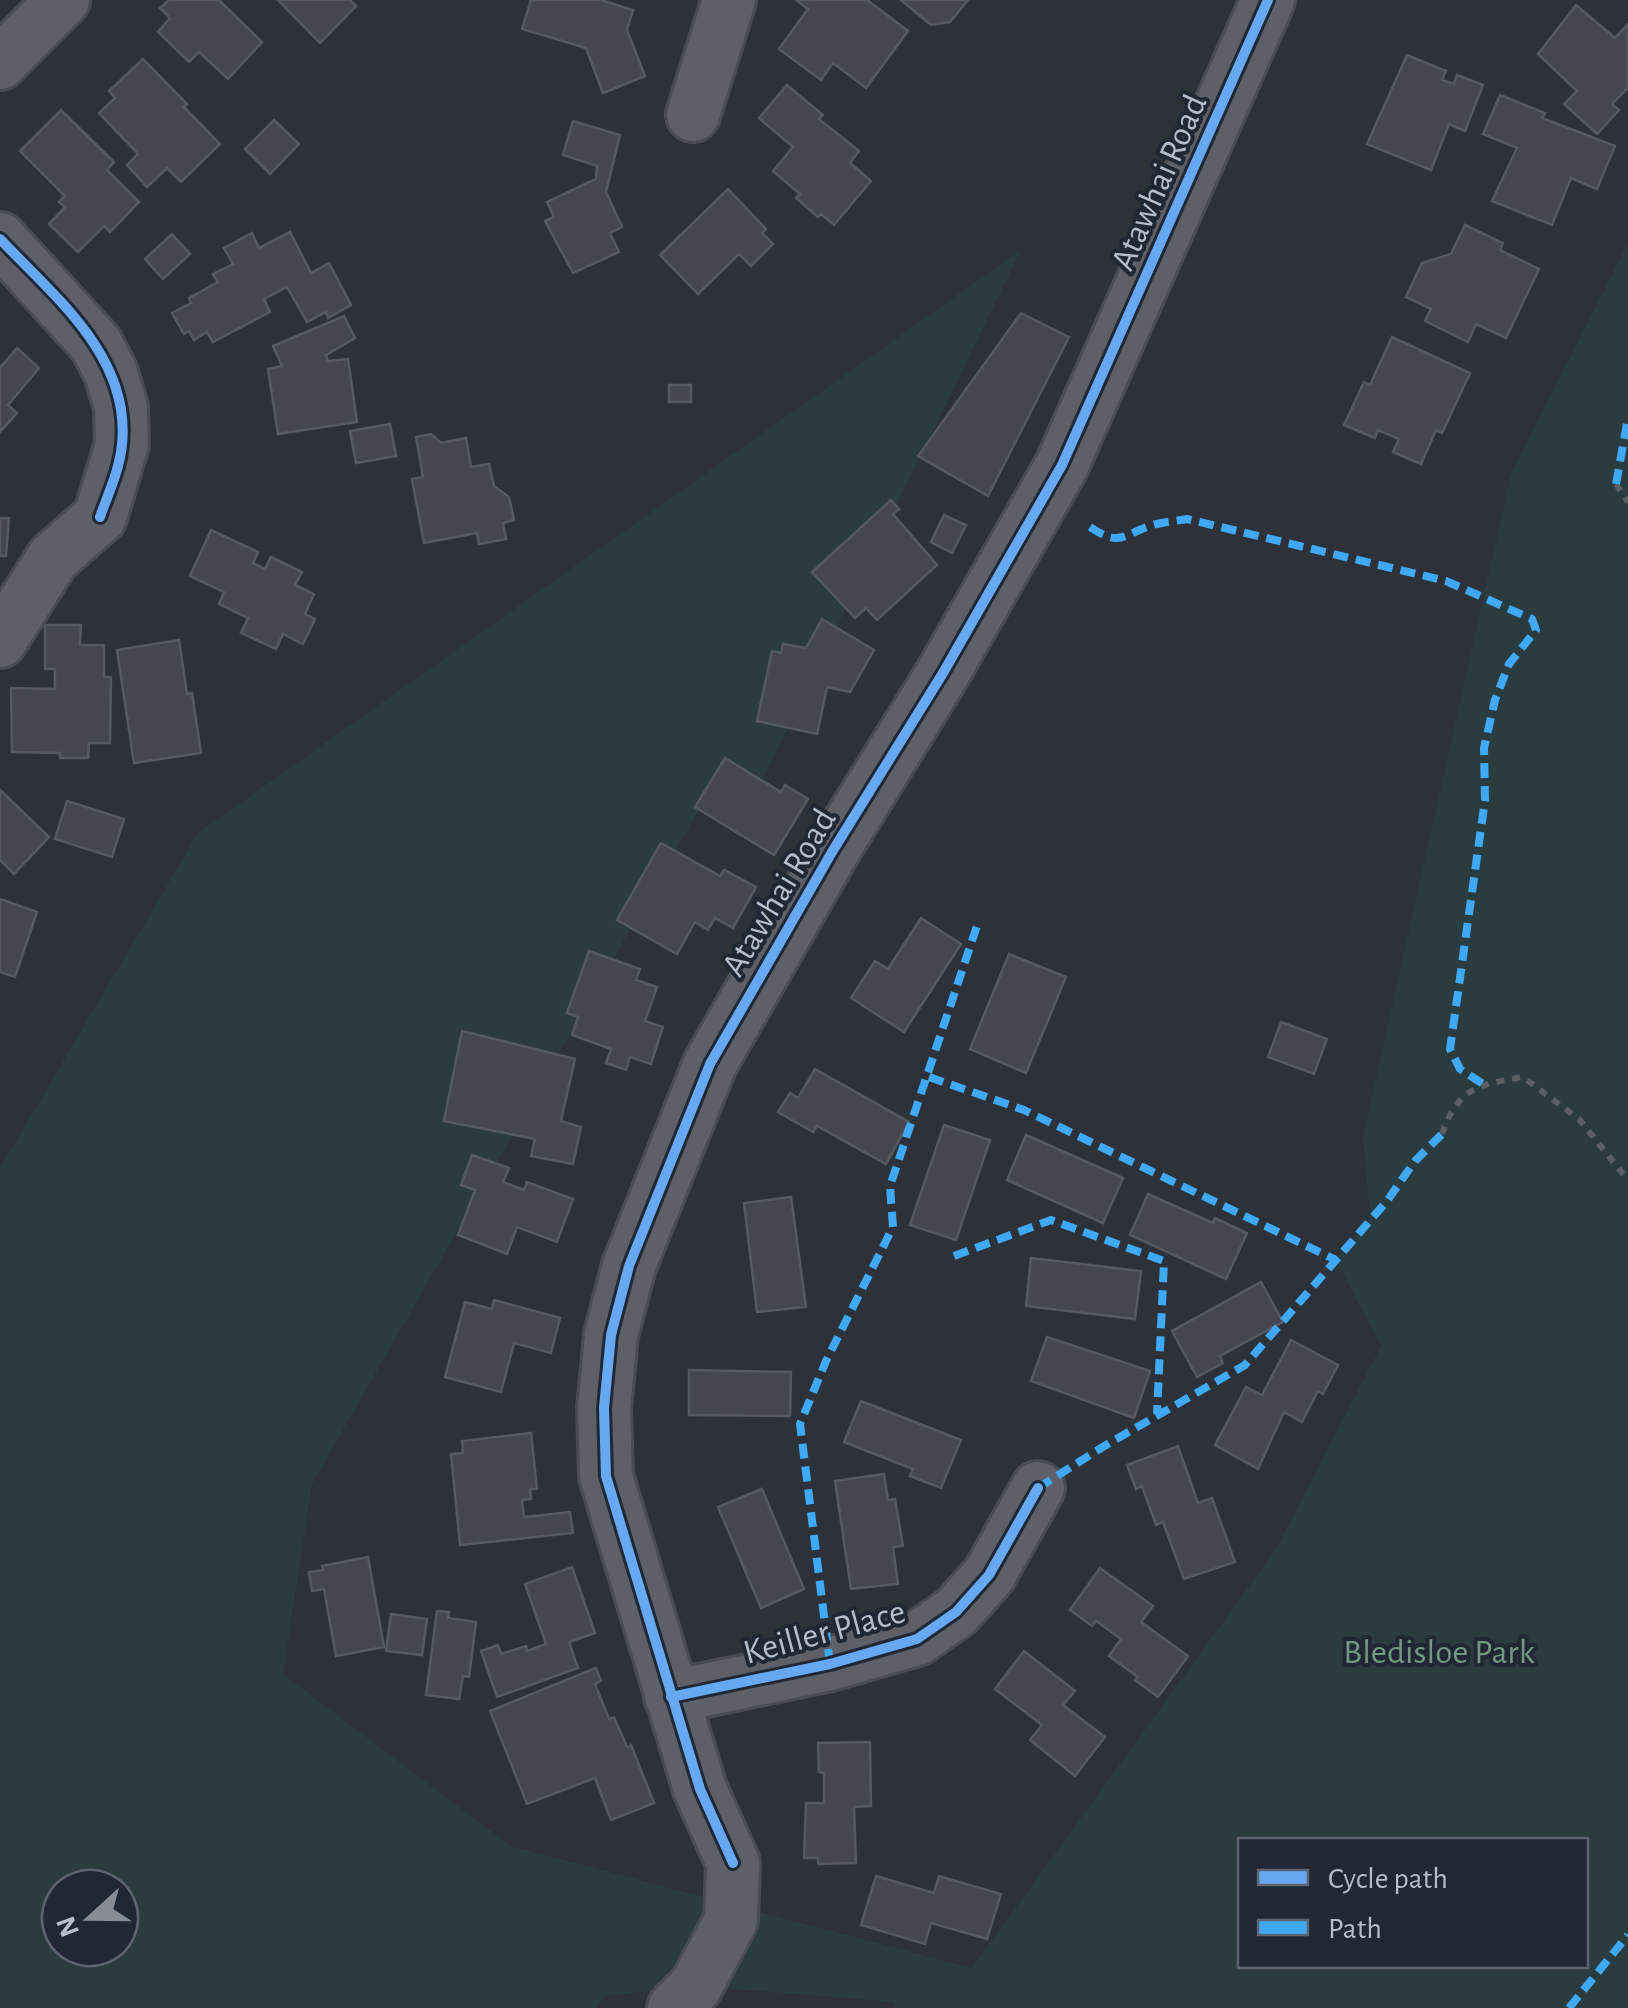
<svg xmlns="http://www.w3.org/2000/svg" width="1628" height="2008" font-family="'Alegreya Sans',sans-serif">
<rect width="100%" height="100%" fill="#2d3139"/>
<!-- green -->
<path fill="#2a3c40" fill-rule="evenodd" d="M1628,243V2008H894V2002L696,1986L606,1996L596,2008H0V1168L198,833L1021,250L747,811L708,794L312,1484L283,1674L511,1846L972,1968L1276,1549L1381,1346L1336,1260L1370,1217L1363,1137L1382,1051L1511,474ZM1240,1840H1586V1966H1240ZM60,1888H120V1948H60Z"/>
<!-- building -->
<g fill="#44484e" stroke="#555961" stroke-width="2.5">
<path d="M169,0H219L262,42L228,79L199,52L189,62L158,32L170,18L160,8Z"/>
<path d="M278,0H350L356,6L320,43Z"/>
<path d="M531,0H601L633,10L627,30L645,76L603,93L586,48L522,29Z"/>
<path d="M796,0H867L908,31L866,88L833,63L821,80L779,49L808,9Z"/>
<path d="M901,0H968L950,22L931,25Z"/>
<path d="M1576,5L1615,38L1628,24V88L1612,104L1619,110L1597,134L1564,104L1577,91L1538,54Z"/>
<path d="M1407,55L1446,71L1442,80L1454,84L1457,75L1483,85L1465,131L1449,124L1431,170L1367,144Z"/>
<path d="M143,59L187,104L184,107L220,144L181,182L167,168L147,187L127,165L138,154L99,113L115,98L109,91Z"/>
<path d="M787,85L823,115L819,119L859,151L850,163L871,181L834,225L821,214L818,217L796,198L800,194L773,171L793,147L759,118Z"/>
<path d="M1500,95L1545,113L1542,118L1615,146L1597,189L1571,178L1552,225L1492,201L1517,148L1483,134Z"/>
<path d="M61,110L114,162L107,170L139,202L110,232L104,226L78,252L49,224L65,207L59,202L65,196L20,151Z"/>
<path d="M274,120L299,144L270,174L245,149Z"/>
<path d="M573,121L620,135L606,192L622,227L610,233L619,252L573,273L545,221L554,217L547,202L596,179L597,166L563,155Z"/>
<path d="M728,189L766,229L762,233L773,244L751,266L739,254L698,294L660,255Z"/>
<path d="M1465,225L1503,243L1500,250L1539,269L1506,338L1476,324L1468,342L1425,321L1431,309L1406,297L1422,263L1451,254Z"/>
<path d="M290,232L311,273L329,263L351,305L328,318L326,312L307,322L287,287L264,299L270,312L213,342L207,332L194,340L189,331L184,334L172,313L191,303L189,298L218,282L213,274L233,264L224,248L252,233L259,248Z"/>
<path d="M172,234L190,254L163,279L145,259Z"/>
<path d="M1021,313L1069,337L988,496L918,456Z"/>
<path d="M344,316L355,338L326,355L328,361L348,359L357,422L278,434L268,369L282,366L273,346Z"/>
<path d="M1392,337L1470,373L1442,433L1436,430L1421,464L1393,452L1399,439L1378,430L1375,438L1344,425L1364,382L1370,385Z"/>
<path d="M17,348L39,368L8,405L17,413L0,432V368Z"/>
<rect x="669" y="385" width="22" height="17"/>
<path d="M390,424L396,456L356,463L350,431Z"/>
<path d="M431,434L441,443L466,438L471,467L489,464L494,486L509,497L514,520L503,523L506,539L479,544L477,533L424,543L412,479L423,477L416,437Z"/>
<path d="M891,500L899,509L893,514L937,565L877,620L866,608L855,618L812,572Z"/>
<path d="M944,515L966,525L952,553L931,542Z"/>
<path d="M0,518H9L6,556H0Z"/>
<path d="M211,530L258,552L253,563L265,569L271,557L302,572L295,585L314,594L305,614L315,619L303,644L283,634L276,649L241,633L248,618L219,604L224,592L190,576Z"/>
<path d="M822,619L874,650L850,692L827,687L817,734L757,721L772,651L781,653L783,644L806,648Z"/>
<path d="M45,625H81L80,645H104V677H111L110,743H89L88,758H60V753L12,752L11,688L55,689V669H45Z"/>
<path d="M179,640L187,694L192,693L201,753L134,763L117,650Z"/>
<path d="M725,758L781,792L785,785L808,799L774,855L695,807Z"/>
<path d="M0,790L49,837L14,874L0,860Z"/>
<path d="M67,801L124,819L112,857L55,839Z"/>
<path d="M661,843L720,876L724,870L756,887L733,928L715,918L708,930L695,922L677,954L617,920Z"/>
<path d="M0,899L37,912L15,977L0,972Z"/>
<path d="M921,918L961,944L904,1032L851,998L875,961L888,969Z"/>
<path d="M589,951L640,969L636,980L657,987L645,1021L663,1027L651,1064L630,1057L626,1070L606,1063L611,1049L572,1035L578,1017L567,1013Z"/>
<path d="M1009,954L1066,977L1026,1073L970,1049Z"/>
<path d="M1281,1022L1327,1039L1314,1074L1268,1057Z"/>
<path d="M462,1031L575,1059L561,1121L581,1127L573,1164L531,1156L535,1139L444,1121Z"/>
<path d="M815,1069L909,1122L886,1164L817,1126L813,1132L778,1112L790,1093L798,1098Z"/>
<path d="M944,1125L990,1140L956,1240L910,1225Z"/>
<path d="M1026,1135L1123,1178L1103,1223L1007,1180Z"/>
<path d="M472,1155L509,1168L503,1182L524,1190L527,1182L573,1199L557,1242L517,1227L507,1254L458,1235L475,1190L461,1185Z"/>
<path d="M1148,1194L1213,1223L1215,1218L1247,1233L1226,1279L1130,1235Z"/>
<path d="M791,1197L806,1307L757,1312L744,1203Z"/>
<path d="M1031,1258L1141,1271L1135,1319L1026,1306Z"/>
<path d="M1261,1282L1283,1322L1220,1356L1223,1363L1197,1377L1172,1331Z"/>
<path d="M494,1300L560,1318L551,1353L514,1343L501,1392L445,1377L465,1302L492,1309Z"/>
<path d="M1047,1337L1150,1371L1134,1418L1031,1381Z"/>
<path d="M1291,1340L1338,1365L1323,1394L1318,1391L1302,1422L1284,1412L1258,1469L1215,1445L1246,1387L1262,1395Z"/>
<path d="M689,1370L791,1372L790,1416L689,1415Z"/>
<path d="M861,1401L961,1440L941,1488L910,1476L913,1469L844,1442Z"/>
<path d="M531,1433L537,1489H530L531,1499L522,1500L524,1517L570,1512L573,1533L460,1545L451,1454L463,1453L462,1441Z"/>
<path d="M1178,1446L1198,1503L1212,1498L1235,1562L1184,1579L1163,1522L1156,1525L1142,1486L1136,1489L1127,1465Z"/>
<path d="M884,1474L888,1500L895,1499L903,1546L893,1547L898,1584L851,1589L835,1481Z"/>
<path d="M762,1489L804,1589L761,1608L718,1507Z"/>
<path d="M368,1557L384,1647L336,1656L324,1589L312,1591L309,1572L323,1570L322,1566Z"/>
<path d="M572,1567L595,1633L569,1642L578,1668L497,1697L481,1651L498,1645L501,1654L526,1646L527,1651L546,1644L525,1584Z"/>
<path d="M1100,1568L1153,1606L1141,1622L1188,1656L1158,1697L1135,1680L1138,1677L1109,1656L1121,1639L1096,1621L1092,1626L1070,1610Z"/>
<path d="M437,1611L449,1612L448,1618L476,1622L469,1677L463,1676L459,1699L426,1695Z"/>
<path d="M391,1614L427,1619L422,1655L386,1651Z"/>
<path d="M1024,1651L1075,1691L1063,1705L1105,1737L1075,1776L1030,1740L1042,1725L995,1689Z"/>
<path d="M596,1668L601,1681L595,1684L609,1719L614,1717L627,1747L631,1745L654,1803L611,1820L595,1778L527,1804L490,1711Z"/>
<path d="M870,1742L871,1806L854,1807L856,1863L818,1864V1858H804L806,1803H824V1773L819,1772L818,1743Z"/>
<path d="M876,1876L934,1893L939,1876L1001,1894L987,1939L931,1923L925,1944L861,1925Z"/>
</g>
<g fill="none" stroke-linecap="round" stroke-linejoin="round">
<!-- minor casing -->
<g stroke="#494c52" stroke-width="58">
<g id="minor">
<path d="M0,63L63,0"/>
<path d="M693,115L729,0"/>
<path d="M0,239L96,344L111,373L121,407L122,444L100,517L53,558L0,641"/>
<path d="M671,1697L830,1664L917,1639L956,1612L989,1575L1038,1488"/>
<path d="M674,2008L696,1986L731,1920L733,1863L700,1789L606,1476L604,1408L611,1335L629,1266L710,1064L832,852L943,673L1062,465L1268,0"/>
</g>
</g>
<!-- path -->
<g stroke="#5a5f64" stroke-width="6" stroke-dasharray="8 8" stroke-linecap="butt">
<path d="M1616,484L1628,502"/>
<path d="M1442,1134C1459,1087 1477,1085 1523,1077L1579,1119L1628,1180"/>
</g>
<!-- minor -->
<use href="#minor" stroke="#5d6068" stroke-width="52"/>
<!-- quiet -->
<g stroke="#3fa9f5" stroke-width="8" stroke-dasharray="15 8" stroke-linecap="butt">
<path d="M1616,484L1628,418"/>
<path d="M1090,527C1121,548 1123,534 1153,525C1164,522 1176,521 1187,519L1446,581L1532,619L1536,630L1509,664L1495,700L1484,748L1485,800L1450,1049L1460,1069L1483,1084"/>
<path d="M929,1077L1024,1110L1336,1260"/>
<path d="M954,1256L1051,1220L1164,1261L1157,1414"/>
<path d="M1038,1488L1101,1448L1245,1365L1387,1201L1415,1161L1442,1134"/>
<path d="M830,1664L800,1424L826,1361L893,1227L890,1186L978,923"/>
<path d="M1569,2008L1628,1935"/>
</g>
<!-- cycleway casing -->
<g stroke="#202735" stroke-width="16">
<g id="cycleway">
<path d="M0,239C54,296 131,357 122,444C120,469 108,494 100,517"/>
<path d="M671,1697L830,1664L917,1639L956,1612L989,1575L1038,1488"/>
<path d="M733,1863L700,1789L606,1476L604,1408L611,1335L629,1266L710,1064L832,852L943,673L1062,465L1268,0"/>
</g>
</g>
<!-- cycleway -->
<use href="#cycleway" stroke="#66a8f1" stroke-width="10"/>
</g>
<g text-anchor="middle" stroke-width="8" stroke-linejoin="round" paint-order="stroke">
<!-- street labels -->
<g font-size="35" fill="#b8bdca" stroke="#202735">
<text transform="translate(1158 182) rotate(-66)" y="12">Atawhai Road</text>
<text transform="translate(778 892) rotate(-59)" y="12">Atawhai Road</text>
<text transform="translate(824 1631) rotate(-15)" y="12">Keiller Place</text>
</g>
<!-- park labels -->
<g font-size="35" fill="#71997d" stroke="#202735">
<text x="1439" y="1663">Bledisloe Park</text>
</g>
</g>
<!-- legend -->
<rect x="1238" y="1838" width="350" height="130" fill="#202735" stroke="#5d6371" stroke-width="2.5"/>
<rect x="1258" y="1870" width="50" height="15" fill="#66a8f1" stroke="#5d6371" stroke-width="2.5"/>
<text x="1328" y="1888" font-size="30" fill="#b8bdca">Cycle path</text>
<rect x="1258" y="1920" width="50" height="15" fill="#3fa9f5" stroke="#5d6371" stroke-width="2.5"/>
<text x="1328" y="1938" font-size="30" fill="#b8bdca">Path</text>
<!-- north arrow -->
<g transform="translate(90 1918) rotate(249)"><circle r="48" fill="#202735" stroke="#5d6371" stroke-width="2.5"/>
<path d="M0-8L18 38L0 25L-18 38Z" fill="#878c97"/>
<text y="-15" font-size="28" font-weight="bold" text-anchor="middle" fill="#b8bdca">N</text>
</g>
</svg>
